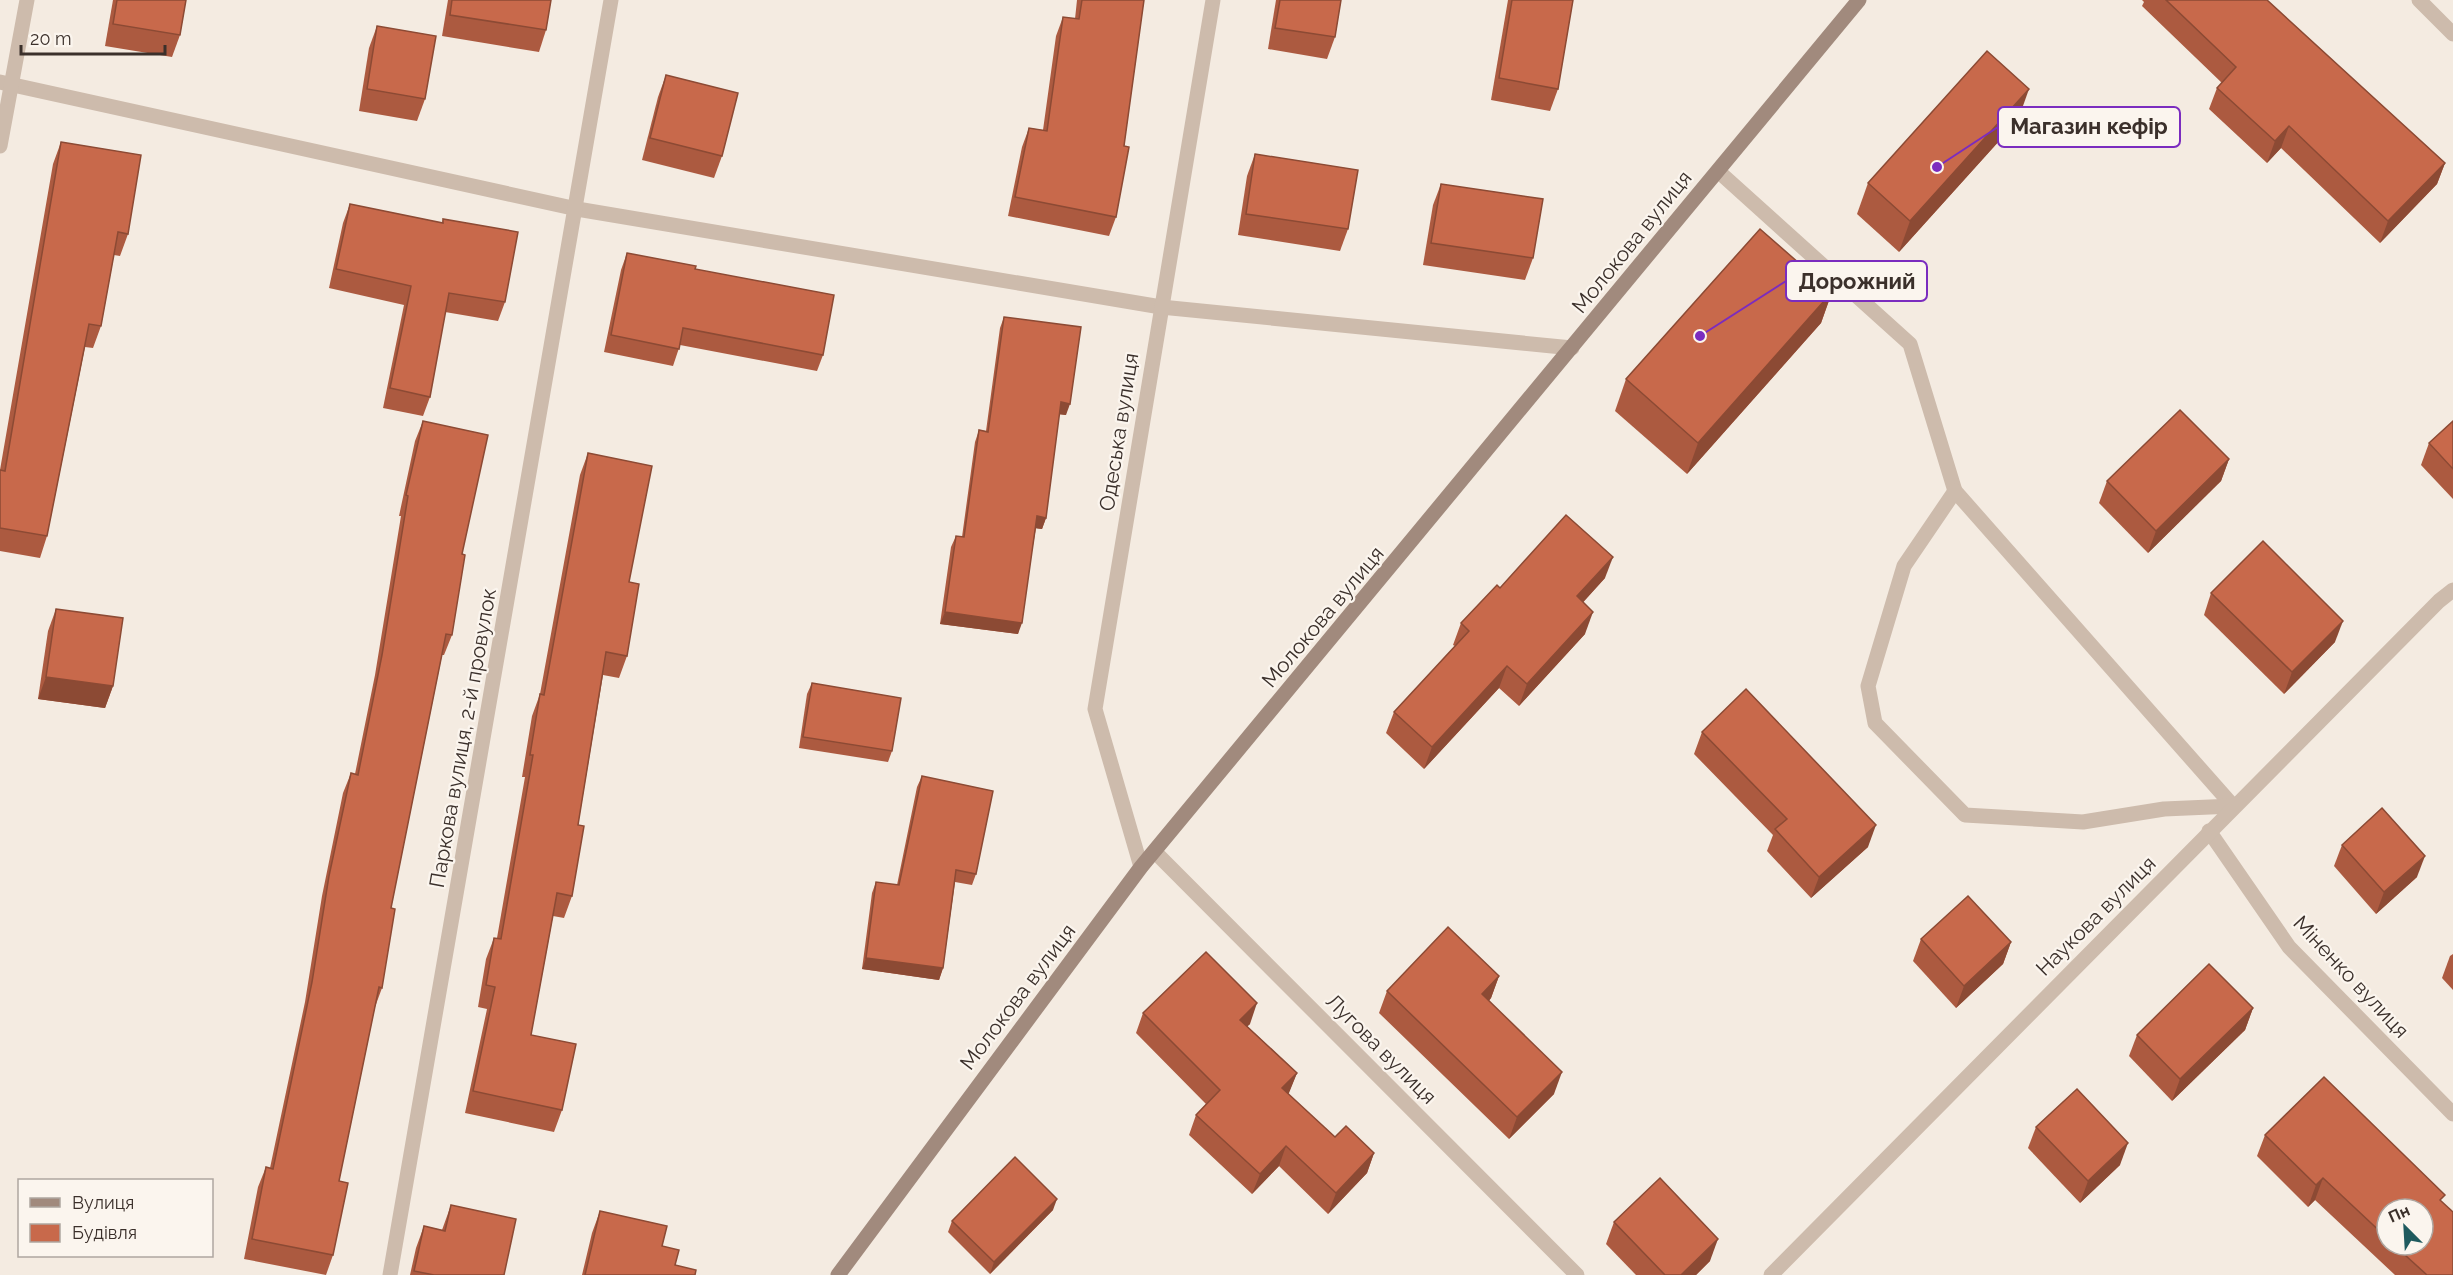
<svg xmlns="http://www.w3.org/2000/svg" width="2453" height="1275" font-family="Raleway,sans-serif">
<rect width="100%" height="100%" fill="#f4ebe1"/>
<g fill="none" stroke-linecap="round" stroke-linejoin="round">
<!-- lane -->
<g stroke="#cdbbac" stroke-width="15">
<path d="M1718,171L1910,344L1955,491L2233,806"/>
<path d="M1955,491L1904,566L1868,686L1875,723L1965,815L2083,822L2164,809L2233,806"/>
</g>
<!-- street -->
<g stroke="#cdbbac" stroke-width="15">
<path d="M2419,0L2453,34"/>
<path d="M0,82L577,209L1161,307L1572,348"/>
<path d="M0,146L27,0"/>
<path d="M2209,831L2289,947L2453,1114"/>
<path d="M1155,852L1577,1275"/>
<path d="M1141,867L1095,709L1213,0"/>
<path d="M390,1275L611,0"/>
<path d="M1771,1275L2439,601L2453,590"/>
</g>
<!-- secondary -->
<path stroke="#a18a7d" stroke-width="15" d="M838,1275L1141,867L1859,0"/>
</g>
<!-- wall -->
<g fill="#ac5a40" fill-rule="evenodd">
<path d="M113,0H186L180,35L172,57L105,46Z"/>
<path d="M448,0H551L546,30L539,52L442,36Z"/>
<path d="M1077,0H1144L1124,146L1116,217L1109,236L1008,216L1022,147L1029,128L1043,130L1056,36L1063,17L1075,19Z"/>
<path d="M1276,0H1341L1335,37L1327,59L1268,49Z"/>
<path d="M1508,0H1573L1558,89L1550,111L1491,100Z"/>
<path d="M2142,0H2267L2445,163L2437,184L2380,243L2281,148L2267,163L2209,109L2217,88L2222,83L2142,6L2144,2Z"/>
<path d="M377,26L425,99L417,121L359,111L369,48Z"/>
<path d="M666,75L722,156L714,178L642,160L658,97Z"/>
<path d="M2018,120L1899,252L1857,214L1868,183Z"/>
<path d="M61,142L128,234L120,256L114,255L101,326L93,348L85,347L47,536L40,558L0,551V470L53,164Z"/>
<path d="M1255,154L1348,229L1340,251L1238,235L1247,176Z"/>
<path d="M1441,184L1533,258L1525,280L1423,265L1433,205Z"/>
<path d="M350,204L442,223L443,219L505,302L498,321L445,312L430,397L423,416L383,408L404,305L329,288L343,223Z"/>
<path d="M627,253L695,269L823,355L817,371L680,345L673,366L604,352L621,270Z"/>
<path d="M1832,292L1821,323L1687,474L1615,411L1626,379Z"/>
<path d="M1004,317L1066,415L1059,414L1046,518L1042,529L1036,528L1018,634L940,624L951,547L956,536L962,537L975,442L979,430L986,431L1000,328Z"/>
<path d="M423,421L462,554L452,635L444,655H442L391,908L382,988L375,1007L339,1181L333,1255L326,1275L244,1259L258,1187L266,1167L270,1168L305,1002L322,896L343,793L351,773L355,774L375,675L401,516H399L415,441Z"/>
<path d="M2453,421V499L2421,465L2429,443Z"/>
<path d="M588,453L629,582L627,656L619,678L603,675L578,825L572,896L564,918L553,916L531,1035L562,1110L554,1132L465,1113L487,1009L478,1007L486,959L494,938H497L525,777H522L532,716L540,694L580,475Z"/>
<path d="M2229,459L2221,481L2148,553L2099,503L2107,481Z"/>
<path d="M1605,578L1583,602L1585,634L1519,706L1499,688L1424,769L1386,733L1394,712L1455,646L1453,645L1461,623L1500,588Z"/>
<path d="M2211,593L2335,642L2284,694L2204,615Z"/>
<path d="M56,609L113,686L105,708L38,699L48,631Z"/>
<path d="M812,683L892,751L888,762L799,748L807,694Z"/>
<path d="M1702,732L1868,847L1811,898L1767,851L1773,835L1694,754Z"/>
<path d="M922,776L976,874L972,885L955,882L943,968L939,980L862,969L872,893L876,882L897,885L917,787Z"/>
<path d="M2342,845L2417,877L2376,914L2334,866Z"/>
<path d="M1921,939L2011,942L2003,964L1956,1008L1913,961Z"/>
<path d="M2453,954V990L2442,978L2450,956Z"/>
<path d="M1499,976L1491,998L1489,1001L1554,1094L1509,1139L1379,1013L1387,991Z"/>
<path d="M2253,1008L2245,1030L2172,1101L2129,1056L2137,1035Z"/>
<path d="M1143,1013L1250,1024L1247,1026L1297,1073L1288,1094L1335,1137L1374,1153L1367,1173L1328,1214L1279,1166L1252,1194L1189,1135L1196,1115L1206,1104L1136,1033Z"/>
<path d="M2036,1127L2120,1165L2080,1203L2028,1148Z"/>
<path d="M2265,1135L2442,1202L2453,1275H2395L2315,1200L2308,1207L2257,1156ZM2387,1209L2423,1245H2387Z"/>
<path d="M451,1205L504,1275H410L416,1248L424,1226L442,1230Z"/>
<path d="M1053,1210L990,1274L948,1232L952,1221Z"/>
<path d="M600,1211L662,1246L675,1265L695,1275H582L592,1233Z"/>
<path d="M1614,1222L1710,1261L1696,1275H1636L1606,1244Z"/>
</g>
<!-- shaded-wall -->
<g fill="#8c4a34">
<path d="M2029,89L2018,120L1899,252L1910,221Z"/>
<path d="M2289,126L2281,148L2267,163L2275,141Z"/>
<path d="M2445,163L2437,184L2380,243L2388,221Z"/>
<path d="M1832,292L1821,323L1687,474L1698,443Z"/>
<path d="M1061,402L1070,404L1066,415L1057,414Z"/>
<path d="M2229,459L2221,481L2148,553L2156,531Z"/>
<path d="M1037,516L1046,518L1042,529L1033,528Z"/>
<path d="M1613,557L1605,578L1569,618L1577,596Z"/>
<path d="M945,612L1022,623L1018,634L940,624Z"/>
<path d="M1593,612L1585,634L1519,706L1527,684Z"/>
<path d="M2343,621L2335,642L2284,694L2292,672Z"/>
<path d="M1507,666L1499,688L1424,769L1432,747Z"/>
<path d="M46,677L113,686L105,708L38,699Z"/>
<path d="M1876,825L1868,847L1811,898L1819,877Z"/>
<path d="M2425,856L2417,877L2376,914L2384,892Z"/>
<path d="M2011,942L2003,964L1956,1008L1964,986Z"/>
<path d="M866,958L943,968L939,980L862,969Z"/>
<path d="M1499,976L1491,998L1474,1016L1482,994Z"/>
<path d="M1257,1003L1250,1024L1233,1040L1240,1020Z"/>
<path d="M2253,1008L2245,1030L2172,1101L2180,1079Z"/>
<path d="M1562,1072L1554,1094L1509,1139L1517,1117Z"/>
<path d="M1297,1073L1289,1093L1275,1109L1282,1088Z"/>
<path d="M2128,1143L2120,1165L2080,1203L2088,1181Z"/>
<path d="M1286,1146L1279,1166L1252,1194L1260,1174Z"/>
<path d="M1374,1153L1367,1173L1328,1214L1336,1193Z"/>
<path d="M2323,1178L2315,1200L2308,1207L2316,1185Z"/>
<path d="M1057,1199L1053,1210L990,1274L994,1262Z"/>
<path d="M1718,1239L1710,1261L1696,1275H1681Z"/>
</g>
<!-- building -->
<g fill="#c8694b" stroke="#8c4a34" stroke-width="1.5">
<path d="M117,0H186L180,35L113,24Z"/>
<path d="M452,0H551L546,30L450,15Z"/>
<path d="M1082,0H1144L1124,146L1129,147L1116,217L1015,197L1029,128L1047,131L1063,17L1079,19Z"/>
<path d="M1280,0H1341L1335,37L1275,28Z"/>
<path d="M1512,0H1573L1558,89L1499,78Z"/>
<path d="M2166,0H2267L2445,163L2388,221L2289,126L2275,141L2217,88L2236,67Z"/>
<path d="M377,26L436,36L425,99L367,89Z"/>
<path d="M1987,51L2029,89L1910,221L1868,183Z"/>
<path d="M666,75L738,93L722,156L650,138Z"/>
<path d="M61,142L141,155L128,234L118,232L101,326L89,324L47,536L0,528V470L5,471Z"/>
<path d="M1255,154L1358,170L1348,229L1246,214Z"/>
<path d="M1441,184L1543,199L1533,258L1431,243Z"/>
<path d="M350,204L443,223V219L518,232L505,302L449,293L430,397L390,388L411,286L336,269Z"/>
<path d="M1760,229L1832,292L1698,443L1626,379Z"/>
<path d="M627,253L696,266L695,269L834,295L823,355L683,328L679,349L611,335Z"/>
<path d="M1004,317L1081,327L1070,404L1061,402L1046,518L1037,516L1022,623L945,612L956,536L964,537L979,430L988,432Z"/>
<path d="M2180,410L2229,459L2156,531L2107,481Z"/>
<path d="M423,421L488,435L462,554L465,555L452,635L446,634L391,908L395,909L382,988L379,987L339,1181L348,1183L333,1255L252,1239L266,1167L273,1169L312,982L329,876L351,773L358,775L382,655L408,496L406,495Z"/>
<path d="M2453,421V469L2429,443Z"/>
<path d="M588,453L652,466L629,582L639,584L627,656L606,652L578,825L584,826L572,896L557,893L531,1035L576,1044L562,1110L473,1091L495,987L486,985L494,938L501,939L533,755H530L540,694L544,695Z"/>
<path d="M1566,515L1613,557L1577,596L1593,612L1527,684L1507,666L1432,747L1394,712L1469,631L1461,623L1497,585L1500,588Z"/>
<path d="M2263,541L2343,621L2292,672L2211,593Z"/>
<path d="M56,609L123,618L113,686L46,677Z"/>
<path d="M812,683L901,698L892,751L803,737Z"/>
<path d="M1746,689L1876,825L1819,877L1775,829L1787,819L1702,732Z"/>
<path d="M922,776L993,791L976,874L956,870L943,968L866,958L876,882L899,885Z"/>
<path d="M2382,808L2425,856L2384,892L2342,845Z"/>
<path d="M1968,896L2011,942L1964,986L1921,939Z"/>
<path d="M1448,927L1499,976L1482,994L1562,1072L1517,1117L1387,991Z"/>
<path d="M1206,952L1257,1003L1240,1020L1297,1073L1282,1088L1335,1137L1346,1126L1374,1153L1336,1193L1286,1146L1260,1174L1196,1115L1220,1090L1143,1013Z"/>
<path d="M2209,964L2253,1008L2180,1079L2137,1035Z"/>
<path d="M2324,1077L2445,1195L2440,1200L2453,1212V1275H2427L2394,1245H2423V1209H2387V1238L2323,1178L2316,1185L2265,1135Z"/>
<path d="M2077,1089L2128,1143L2088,1181L2036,1127Z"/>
<path d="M1015,1157L1057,1199L994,1262L952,1221Z"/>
<path d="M1660,1178L1718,1239L1681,1275H1665L1614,1222Z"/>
<path d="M451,1205L516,1219L504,1275H434L414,1271L424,1226L445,1231Z"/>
<path d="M600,1211L667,1226L662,1246L679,1250L675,1265L696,1270L695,1275H585Z"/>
</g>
<g text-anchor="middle" stroke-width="4.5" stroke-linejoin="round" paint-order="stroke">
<!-- street labels -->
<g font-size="21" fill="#3b302b" stroke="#fbf5ee">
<text transform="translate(1632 242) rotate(-51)" y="7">Молокова вулиця</text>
<text transform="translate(1119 432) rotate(-81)" y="7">Одеська вулиця</text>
<text transform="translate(1323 617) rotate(-50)" y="7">Молокова вулиця</text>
<text transform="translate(463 738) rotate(-80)" y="7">Паркова вулиця, 2-й провулок</text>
<text transform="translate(2096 916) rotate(-45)" y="7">Наукова вулиця</text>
<text transform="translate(2351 977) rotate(47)" y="7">Міненко вулиця</text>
<text transform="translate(1018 997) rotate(-53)" y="7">Молокова вулиця</text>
<text transform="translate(1381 1049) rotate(45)" y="7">Лугова вулиця</text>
</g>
</g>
<!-- callouts -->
<path fill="none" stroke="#7b2cbf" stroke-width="2" d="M1937 167L1998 127M1700 336L1786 281"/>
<g fill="#7b2cbf" stroke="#fbf5ee" stroke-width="2">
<circle cx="1937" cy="167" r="6"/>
<circle cx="1700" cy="336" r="6"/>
</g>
<g fill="#fbf5ee" stroke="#7b2cbf" stroke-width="2">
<rect x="1998" y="107" width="182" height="40" rx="6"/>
<rect x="1786" y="261" width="141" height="40" rx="6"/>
</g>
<g font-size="22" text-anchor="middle" font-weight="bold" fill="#3b302b">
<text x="2089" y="134">Магазин кефір</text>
<text x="1857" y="289">Дорожний</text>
</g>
<!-- legend -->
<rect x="18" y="1179" width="195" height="78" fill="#fbf5ee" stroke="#aea6a0" stroke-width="1.5"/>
<rect x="30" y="1198" width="30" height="9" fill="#a18a7d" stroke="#aea6a0" stroke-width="1.5"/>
<text x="72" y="1209" font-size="18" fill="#3b302b">Вулиця</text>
<rect x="30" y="1224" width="30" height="18" fill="#c8694b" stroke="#aea6a0" stroke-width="1.5"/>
<text x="72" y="1239" font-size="18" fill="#3b302b">Будівля</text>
<!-- north arrow -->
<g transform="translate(2405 1227) rotate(336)"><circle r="28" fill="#fbf5ee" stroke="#aea6a0" stroke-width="1.5"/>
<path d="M0-4.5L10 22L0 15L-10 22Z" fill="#1f5a5e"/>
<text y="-9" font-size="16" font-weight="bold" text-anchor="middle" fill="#3b302b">Пн</text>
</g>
<!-- scale -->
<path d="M21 45v9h144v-9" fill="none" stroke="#3b302b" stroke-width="3"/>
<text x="30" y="45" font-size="18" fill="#3b302b" stroke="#fbf5ee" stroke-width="4.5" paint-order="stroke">20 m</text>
</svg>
